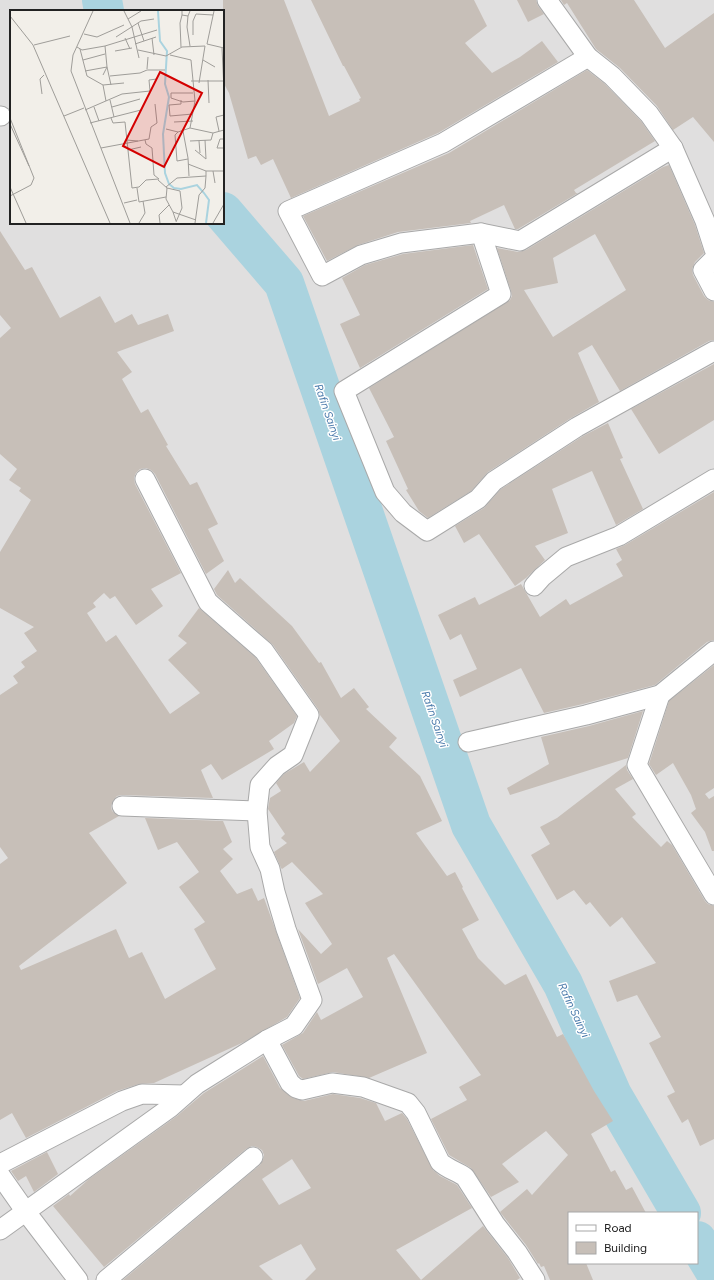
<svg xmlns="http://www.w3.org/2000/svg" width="714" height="1280" font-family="Figtree,sans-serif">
<rect width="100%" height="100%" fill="#f2efe9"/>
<!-- residential -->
<path fill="#e0dfdf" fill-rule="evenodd" d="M0,0H714V1280H0ZM11,11H223V223H11ZM569,1213H697V1263H569Z"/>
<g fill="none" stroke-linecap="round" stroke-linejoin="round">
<!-- river -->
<g stroke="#aad3df" stroke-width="40">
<path d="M102,0L104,11"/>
<path d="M223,212L284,283L471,825L563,984L612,1095L681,1213"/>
<path d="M697,1241L714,1269"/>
</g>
</g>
<!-- building -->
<g fill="#c7bfb8" fill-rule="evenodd">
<path d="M223,0H284L329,116L360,101L359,99L361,98L344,66H343L311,0H474L487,26L465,43L492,73L520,57L542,41L558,62L438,133L291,198L273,159L261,165L256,156L248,159L229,93L223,82Z"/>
<path d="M517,0H536L538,6L544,14L528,22Z"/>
<path d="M561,0H634L665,48L714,13V142L693,117L673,130L657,106L620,68L596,49L567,3L564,5Z"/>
<path d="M587,70L605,84L641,121L655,141L574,190L576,193H578L518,229H515L504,205L470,221L471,223L398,232L358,245L327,261L303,216L449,153Z"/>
<path d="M669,165L695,225L704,253L695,262L692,269L693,275L704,296L708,300L714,302V340L709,341L620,391L592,345L578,353L599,402L571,418L488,472L471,491L428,518L419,511L406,490L408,489L386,441L394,437L369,388L510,300L512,296L511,291L497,248L518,252L526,250L663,167ZM595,234L626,290L553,337L524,290L558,283L553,258Z"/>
<path d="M0,231L25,270L32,267L60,318L100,296L115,323L132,314L138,325L168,314L174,331L117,352L132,372L122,379L141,413L148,409L168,445L166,446L190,485L197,482L218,524L208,529L224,561L206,574L155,474L151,470L146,468L140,469L136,473L134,478L135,484L181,573L151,589L163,606L136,625L115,596L110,599L104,593L93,603L96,607L87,613L106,642L116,635L170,714L200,693L168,660L187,643L178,636L199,608L256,658L297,716L294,723L269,741L274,749L222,780L211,764L201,770L213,798L122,795L117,796L113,801L111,806L112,811L119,816L89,833L127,883L19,966L21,970L116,929L129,958L142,952L165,999L216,969L194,929L205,922L179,887L199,872L177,842L158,850L145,818L223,821L232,842L223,849L233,859L220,871L237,894L252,888L258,901L264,898L300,998L287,1017L244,1042L154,1083L139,1084L117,1091L26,1138L12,1113L0,1120V864L8,858L0,847V695L18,683L13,676L25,667L21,662L37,651L24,633L34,627L0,608V552L31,500L19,491L21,488L9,480L17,469L0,454V338L11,328L0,315Z"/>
<path d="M473,245L488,289L360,368L340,324L360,315L342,278L365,265L403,254Z"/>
<path d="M714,364V420L659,454L631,409Z"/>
<path d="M608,423L623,458L620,459L643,509L616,525L592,471L552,489L568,533L535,546L545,560L526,578L515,586L479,534L464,543L455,526L484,508L501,489L583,436Z"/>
<path d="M714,492V640L707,642L655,685L583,704L544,713L521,668L460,697L453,680L477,669L461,634L450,640L438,615L475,597L479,605L521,584L540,617L566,599L570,605L623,576L616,564L622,560L616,549L625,545Z"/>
<path d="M228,570L235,583L240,578L292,626L319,663L321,662L341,698L354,688L369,707L366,709L397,738L389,747L420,776L442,821L416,833L447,876L455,872L463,887L462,888L479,920L462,929L478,958L505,985L526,974L557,1037L563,1034L594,1091L613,1121L591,1134L611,1172L615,1170L626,1190L632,1187L646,1213H569V1263H586L593,1280H550L544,1266L541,1267L539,1263L538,1264L526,1245L500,1212L527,1189L532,1195L568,1155L546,1131L502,1164L519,1182L491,1197L471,1168L449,1155L431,1119L467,1100L459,1087L481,1075L394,954L387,958L427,1053L369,1078L333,1072L303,1079L299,1076L282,1045L303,1033L317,1012L321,1020L363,997L347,968L318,984L298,929L321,954L332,944L305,903L323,894L292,862L282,869L281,868L274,852L287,843L281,838L285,834L268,809L270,798L281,791L276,783L284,774L304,762L310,772L340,741L320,715L318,709L273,645L217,595L214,589Z"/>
<path d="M714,665V788L705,794L709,799L714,796V851H712L705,832L691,813L696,809L691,795L673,763L656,775L649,764L669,701Z"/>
<path d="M643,711L628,758L510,795L507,788L549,764L541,737L589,726Z"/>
<path d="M626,765L627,770L633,779L615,789L636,814L632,817L661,847L667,841L672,845L705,901L708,904L714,906V1139L700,1146L688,1119L682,1123L667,1096L675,1092L649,1043L661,1037L637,995L617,1002L609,981L656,963L622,917L610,927L590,902L586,905L574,890L557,900L531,855L550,844L540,827L557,818Z"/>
<path d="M263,1056L280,1088L293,1098L304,1101L333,1094L360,1098L376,1103L385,1121L402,1113L407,1119L433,1170L440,1176L457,1185L472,1208L396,1250L421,1280L483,1226L508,1258L520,1278L517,1280H305L316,1269L301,1244L259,1266L273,1280H123L260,1165L263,1160L264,1155L262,1150L257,1147L252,1146L246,1149L104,1267L53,1206L69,1194L70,1196L89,1179L177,1116L204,1093ZM292,1159L311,1188L279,1205L262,1179Z"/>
<path d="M47,1152L58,1174L34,1192L26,1176L18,1181L11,1171Z"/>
</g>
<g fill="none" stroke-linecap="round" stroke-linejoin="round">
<!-- street casing -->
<g stroke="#a9a9a9" stroke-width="21">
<g id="street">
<path d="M547,0L588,57L612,76L649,114L673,148L705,221L714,249"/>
<path d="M588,57L443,143L288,211L322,276L361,255L401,243L481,233L520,241L673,148"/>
<path d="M0,116H1"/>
<path d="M481,233L501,294L344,391L385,492L403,513L427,531L478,499L494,481L577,427L714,351"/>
<path d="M714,259L703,270L714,291"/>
<path d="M534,586L542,577L566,557L619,536L714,479"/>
<path d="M660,695L637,765L714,895"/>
<path d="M468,742L586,715L660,695L714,651"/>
<path d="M122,806L257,811"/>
<path d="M267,1040L290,1083L296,1088L302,1090L332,1083L363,1087L408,1103L416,1113L440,1162C447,1169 457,1171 465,1177L495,1224L517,1252L535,1280"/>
<path d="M0,1164L122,1101L142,1094L184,1095"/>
<path d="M0,1175L26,1212L78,1280"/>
<path d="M0,1230L171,1107L197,1084L267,1040L294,1026L312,1000L286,929L275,892L270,869L260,847L257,811L260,785L277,766L293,755L309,715L264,651L208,602L145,479"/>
<path d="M106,1280L253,1157"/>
</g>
</g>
<!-- street -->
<use href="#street" stroke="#fff" stroke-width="19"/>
</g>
<g text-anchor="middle" stroke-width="3" stroke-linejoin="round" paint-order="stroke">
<!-- water labels -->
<g font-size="11" font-style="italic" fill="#4a7aab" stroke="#fff">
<text transform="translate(328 412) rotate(71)" y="4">Rafin Sainyi</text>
<text transform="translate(435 719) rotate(71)" y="4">Rafin Sainyi</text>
<text transform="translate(574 1010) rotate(65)" y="4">Rafin Sainyi</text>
</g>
</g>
<!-- overview -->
<g transform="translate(10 10)">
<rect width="214" height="214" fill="#f2efe9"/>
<path fill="none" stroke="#aad3df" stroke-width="2" d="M148,1L150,31L157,41L155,74L159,87L153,124L155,163L159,174L164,178L171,179L187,175L194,183L199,190L196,213"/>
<path fill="none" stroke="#9f9d99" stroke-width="1" d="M83,1L63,45L61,61L120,213M114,1L122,17L129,48M172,1V5L178,6L180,1M204,1L197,34L214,38M0,6L23,35L100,213M178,6L177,17L180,36M118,9L131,1M128,13L134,31M74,24L87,27L114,15M183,25V11L186,4L203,5M106,27L131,11L144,9M115,28L120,39M142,28L144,45M125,34L146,27M24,35L60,26M67,37L72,40L95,36L147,20M171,37L170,13L172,5M212,38L214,80M70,39L77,66L93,75L114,73M128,40L156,46L172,37L195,36M105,41L122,38M160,45L181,50L185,91L180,118M73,50L95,44M193,50L205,57M137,59L138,47M75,61L97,57L101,75M93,65L97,57L95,36M100,66L130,63L137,60H155M198,70L199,93M181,71H213M189,73L195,36M93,75L96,91M183,83H161V88L173,92L185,91M32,84L30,69L34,65M100,90L104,107M171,90V94L159,95L160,106L183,104M84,97L89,111M102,97L130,89M75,100L112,84L140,81L139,70L147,69M54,106L74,98M0,108L24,168L21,175L0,186M101,108L103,113L115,112L122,178L129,177L136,170L149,169L144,165L142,138L136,134L135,130M164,112L183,111M80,113L131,100M0,114L19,156M156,119L168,122L180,118L203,123L214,120M173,121L178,148L179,166M209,121L206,107L214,105M168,122L165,125L167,151L178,149M214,129H210L207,138H214M116,130L128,131M180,131L201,130L203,123M189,131L190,143M91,138L139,129L141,117L147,113L145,94M118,140L131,137M185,140L196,149L195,130M178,154L196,161H214M203,161L205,173M148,170L157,178L156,189L163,202M0,177L16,213M156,177L167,168L196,166V161M127,178L129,192L156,187M157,178L170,181L172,198L166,212M114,193L127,190M166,211L163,202L186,210M129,213L135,203L133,191M150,213L149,205L159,195M185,213L189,185L195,178L196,166M203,213L214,194"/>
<path fill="#d40000" fill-opacity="0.15" stroke="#d40000" stroke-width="2" d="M150,62L192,83L154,157L113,136Z"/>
<rect width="214" height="214" fill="none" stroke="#222" stroke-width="2"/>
</g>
<!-- legend -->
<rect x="568" y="1212" width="130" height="52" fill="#ffffff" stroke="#a7a7a7"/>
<rect x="576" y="1225" width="20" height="6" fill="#ffffff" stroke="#a7a7a7"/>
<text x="604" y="1232" font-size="12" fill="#222222">Road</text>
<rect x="576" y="1242" width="20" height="12" fill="#c7bfb8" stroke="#a7a7a7"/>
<text x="604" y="1252" font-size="12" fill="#222222">Building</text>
</svg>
